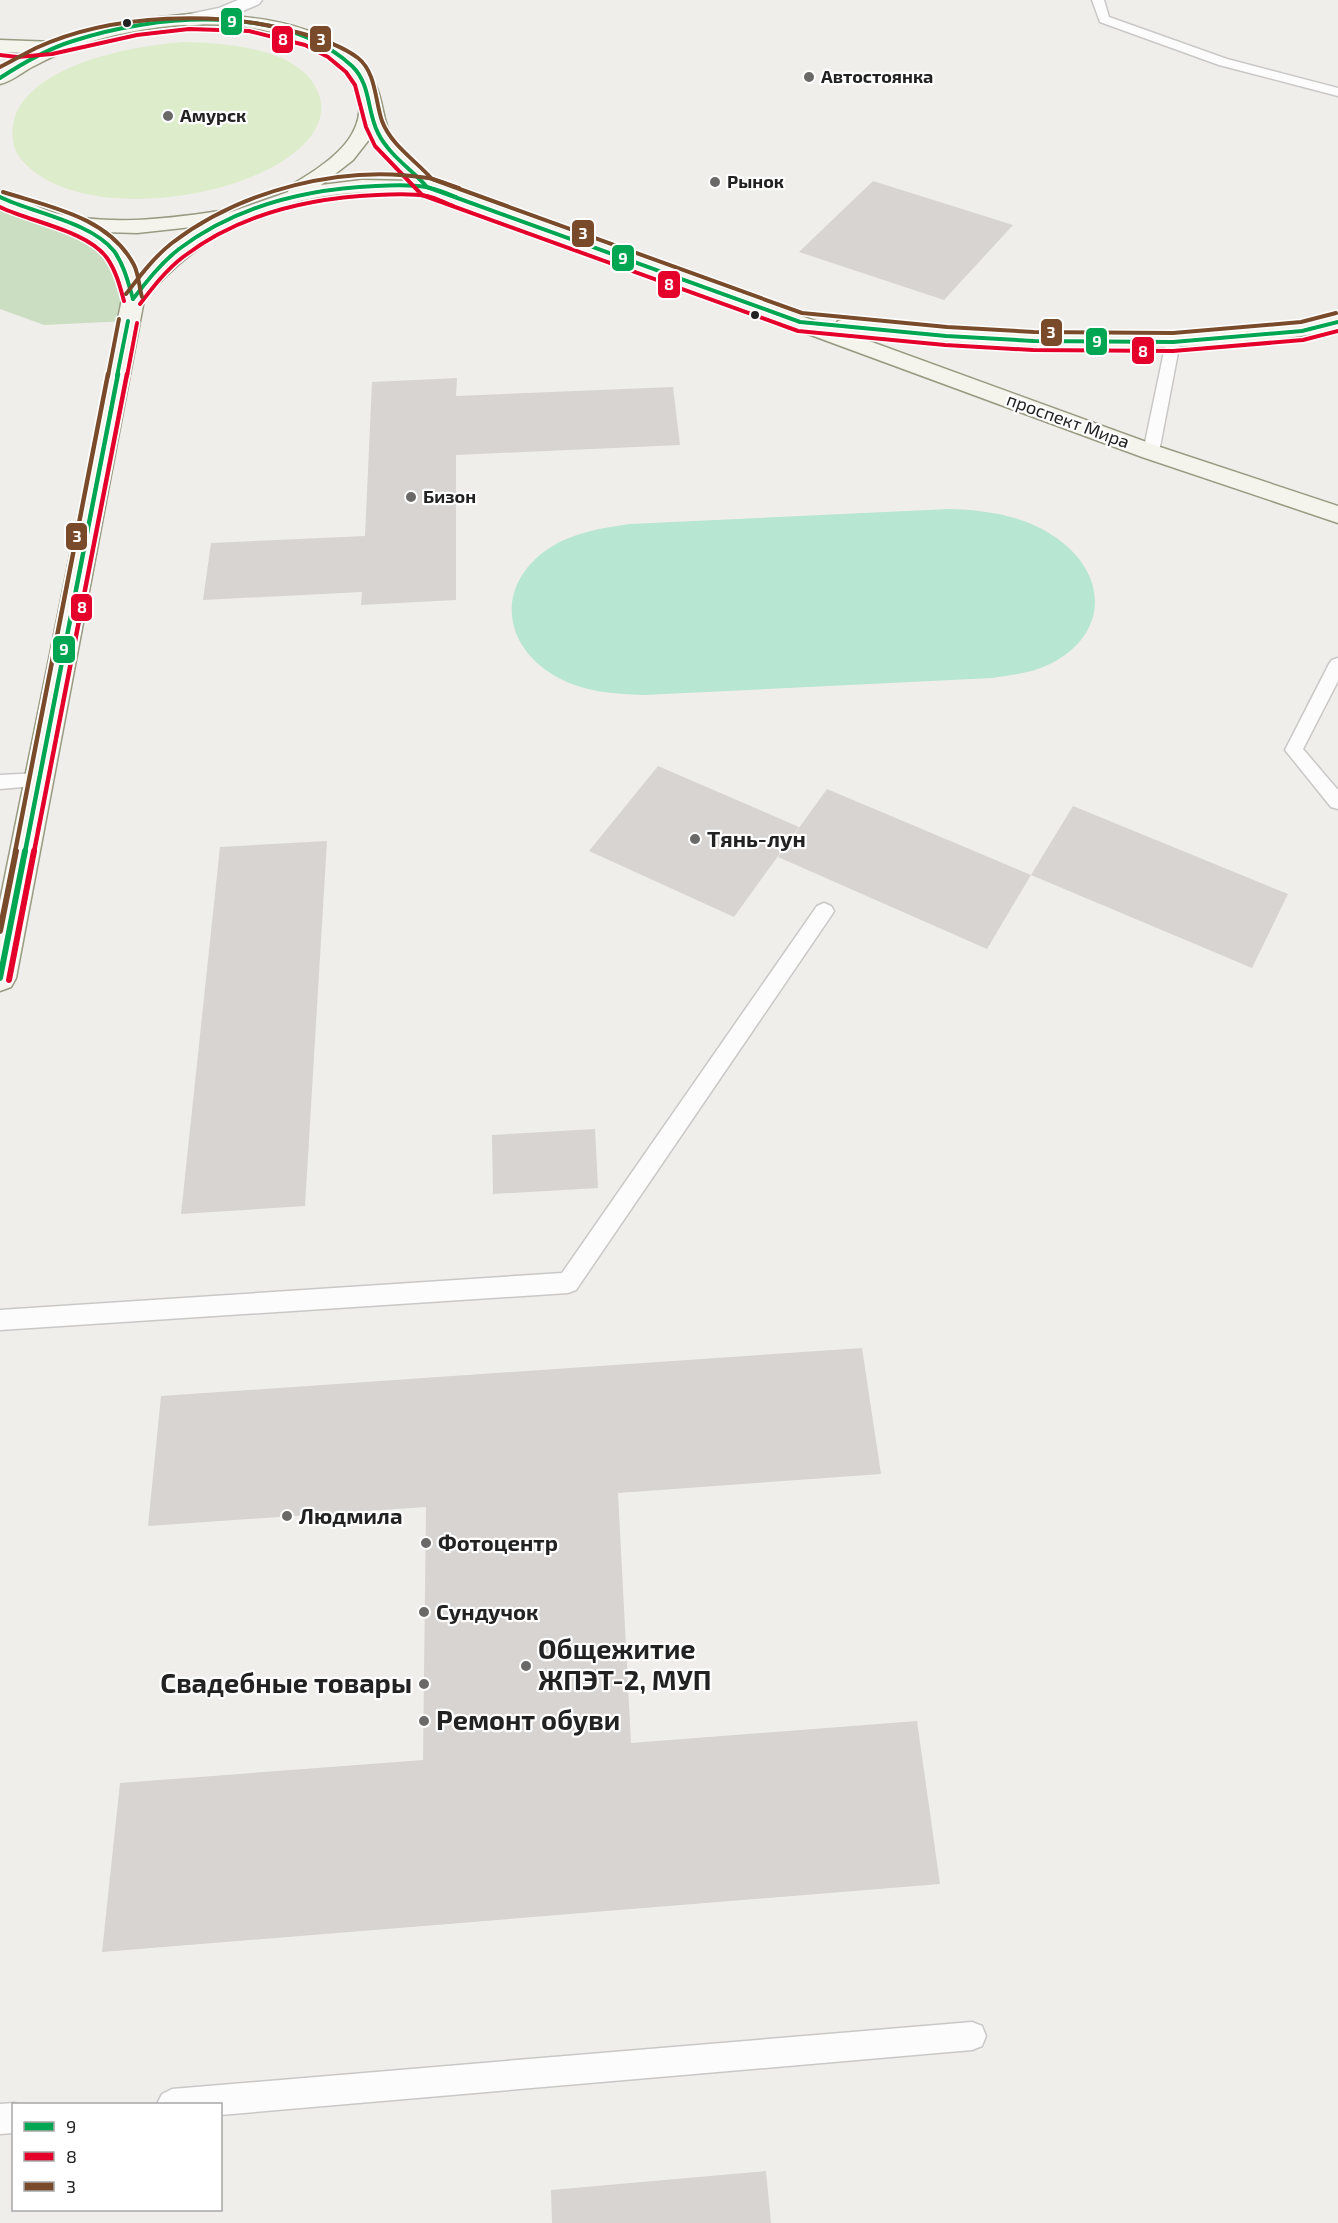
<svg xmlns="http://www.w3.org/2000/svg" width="1338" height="2223" font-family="'Exo 2',sans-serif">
<rect width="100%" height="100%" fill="#f0eeeb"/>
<!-- grass -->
<path fill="#ddeccb" d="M182,42C225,43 306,47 320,98C325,116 315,134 302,146C246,201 75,225 21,159C12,148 11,133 14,120C30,64 133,46 182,42Z"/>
<!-- forest -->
<path fill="#cbdec1" d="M0,200L36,213L118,256L128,321L44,325L0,309Z"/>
<!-- pitch -->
<path fill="#b7e6d2" d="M949,509C987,510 1027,516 1058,539C1109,576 1108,635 1050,664C1032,673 1012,675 992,678L644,695C614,694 582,692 555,676C500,644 496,582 551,547C575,532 602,528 630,524Z"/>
<!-- building -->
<g fill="#d7d4d2">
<path d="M873,181L1013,225L944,300L799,252Z"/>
<path d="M457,378L456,396L673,387L680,445L456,455V600L361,605L362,592L203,600L211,543L365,536L372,382Z"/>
<path d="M658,766L799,827L734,917L589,851Z"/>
<path d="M827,789L1031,875L987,949L778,857Z"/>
<path d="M1073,806L1288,894L1252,968L1031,875Z"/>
<path d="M327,841L305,1206L181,1214L220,847Z"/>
<path d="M595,1129L598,1188L493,1194L492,1135Z"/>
<path d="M862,1348L881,1474L618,1493L631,1743L917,1721L940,1884L102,1952L120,1783L423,1760L426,1507L148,1526L161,1396Z"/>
<path d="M766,2171L771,2223H552L551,2190Z"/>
</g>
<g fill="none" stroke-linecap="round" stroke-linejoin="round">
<!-- lane casing -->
<g stroke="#c9c8c7" stroke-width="3">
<g id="lane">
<path d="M1092,0H1104L1109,17L1227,59L1338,88V96L1219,65L1100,22Z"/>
<path d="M1173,338L1180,342L1159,452L1151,457L1143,452L1166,342Z"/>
<path d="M1338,658V681L1303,749L1338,790V809L1331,807L1285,750L1329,664L1332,660Z"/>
<path d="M39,773L45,775L48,780L45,785L0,789V775Z"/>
<path d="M824,903L831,906L834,911L831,916L576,1290L568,1293L0,1330V1310L562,1273L817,906Z"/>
<path d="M972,2022L982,2026L986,2036L982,2046L972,2050L220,2115V2104H157L162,2094L172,2089Z"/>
<path d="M14,2103L17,2104H14V2133L0,2134V2104Z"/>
</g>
</g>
<!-- street casing -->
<g stroke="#c9c8c7" stroke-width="3">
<path id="street" d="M238,0H262L259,4C239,13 203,30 180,24L178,20L180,16L219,8Z"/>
</g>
<!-- secondary casing -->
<g stroke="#999a82" stroke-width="3">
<path id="secondary" d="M191,14C253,15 342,22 375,84C384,101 382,122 393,140C404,157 422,167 434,183L837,329L835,326L838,321L846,319C966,331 1086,340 1207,332C1251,329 1295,325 1338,315V329C1295,339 1251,342 1207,345C1087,353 967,345 847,333L1160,447L1338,506V523L1142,457L425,193C400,194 376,191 351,193C269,199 196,237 144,300L16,978L11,987L0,991V901L122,299C109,224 54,233 0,205V191C19,195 36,208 55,213C109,226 166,219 220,211L228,213L288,192L290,186C321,167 365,142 359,99C355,75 339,61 317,49C250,13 157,21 86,43C68,49 49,58 32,67C21,73 12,81 0,84V70L29,53L0,52V40L55,42L98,28L133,20ZM371,137L389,162L410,181L362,180L321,185L353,160ZM201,226L167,250L139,278L122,249L104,232L137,233Z"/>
</g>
<!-- lane -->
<use href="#lane" fill="#fdfcfc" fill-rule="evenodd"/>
<!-- street -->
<use href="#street" fill="#fdfcfc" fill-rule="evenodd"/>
<!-- secondary -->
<use href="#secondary" fill="#f4f4ed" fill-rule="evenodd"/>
<!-- bus-1-far2 casing -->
<g stroke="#fff" stroke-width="7">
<g id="bus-1-far2">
<path d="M0,78C23,63 47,49 73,41C155,14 284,3 352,66C371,84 367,112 378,133C389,155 411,169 427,187L800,322L946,336L1034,341L1173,342L1302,331L1338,322"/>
<path d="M0,197C33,213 91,222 114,251C124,265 128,282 133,299"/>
<path d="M133,299C147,281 161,263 179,249C236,206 305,189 376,186C392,185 409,184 426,187C436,189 446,193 456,197"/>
<path d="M117,376L128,321"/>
</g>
</g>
<!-- bus-1-far1 casing -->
<g stroke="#fff" stroke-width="8">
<path id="bus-1-far1" d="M25,852L118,374"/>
</g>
<!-- bus-1 casing -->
<g stroke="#fff" stroke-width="10">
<path id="bus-1" d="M0,978L25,851"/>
</g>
<!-- bus-2-far2 casing -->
<g stroke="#fff" stroke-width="7">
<g id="bus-2-far2">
<path d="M0,55L17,57L52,54L137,35L189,29L249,31L305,45L328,57L346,72L355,85L366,127L375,146L422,195L798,331L945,345L1033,350L1173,351L1303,340L1338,331"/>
<path d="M0,207C31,222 88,231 107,258C116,271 120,286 124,301"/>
<path d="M140,304C153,287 166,270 183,257C239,214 308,198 377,195C393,194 411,193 427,196C436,198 445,203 453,206"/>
<path d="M127,376L137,323"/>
</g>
</g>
<!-- bus-2-far1 casing -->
<g stroke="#fff" stroke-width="8">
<path id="bus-2-far1" d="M34,852L127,374"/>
</g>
<!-- bus-2 casing -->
<g stroke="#fff" stroke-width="10">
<path id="bus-2" d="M9,980L34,851"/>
</g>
<!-- bus-3-far2 casing -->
<g stroke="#fff" stroke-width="7">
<g id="bus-3-far2">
<path d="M0,67C12,61 24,54 36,48C112,13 221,10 300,33C319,38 342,46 358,58C376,72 375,101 382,121C391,145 415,160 432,179L802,313L947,327L1034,332L1173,333L1301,322L1336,313"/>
<path d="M3,192C50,207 109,217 134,265C139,275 139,287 142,297"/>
<path d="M126,294C140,276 154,257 172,243C242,190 342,164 428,178C439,180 449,185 459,188"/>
<path d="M108,376L119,319"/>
</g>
</g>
<!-- bus-3-far1 casing -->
<g stroke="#fff" stroke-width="8">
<path id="bus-3-far1" d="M15,852L108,374"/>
</g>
<!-- bus-3 casing -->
<g stroke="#fff" stroke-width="10">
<path id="bus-3" d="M0,931L16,851"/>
</g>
<!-- bus-1-far2 -->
<use href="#bus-1-far2" stroke="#00a651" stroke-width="4"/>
<!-- bus-1-far1 -->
<use href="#bus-1-far1" stroke="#00a651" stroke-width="4.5"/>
<!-- bus-1 -->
<use href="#bus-1" stroke="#00a651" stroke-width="6"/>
<!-- bus-2-far2 -->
<use href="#bus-2-far2" stroke="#e4002b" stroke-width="4"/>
<!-- bus-2-far1 -->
<use href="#bus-2-far1" stroke="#e4002b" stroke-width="4.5"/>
<!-- bus-2 -->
<use href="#bus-2" stroke="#e4002b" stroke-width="6"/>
<!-- bus-3-far2 -->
<use href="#bus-3-far2" stroke="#7a4b2a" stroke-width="4"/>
<!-- bus-3-far1 -->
<use href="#bus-3-far1" stroke="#7a4b2a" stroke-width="4.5"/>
<!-- bus-3 -->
<use href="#bus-3" stroke="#7a4b2a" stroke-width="6"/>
</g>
<!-- markers -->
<g fill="#222" stroke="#fff" stroke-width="2">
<circle cx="127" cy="23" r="5"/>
<circle cx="755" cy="315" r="5"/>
</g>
<g fill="#6a6968" stroke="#fff" stroke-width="2">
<circle cx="809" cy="77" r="6"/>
<circle cx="168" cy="116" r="6"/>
<circle cx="715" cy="182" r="6"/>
<circle cx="411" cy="497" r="6"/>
<circle cx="695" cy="839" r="6"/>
<circle cx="287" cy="1516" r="6"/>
<circle cx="426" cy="1543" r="6"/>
<circle cx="424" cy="1612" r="6"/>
<circle cx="526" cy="1666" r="6"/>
<circle cx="424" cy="1684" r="6"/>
<circle cx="424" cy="1721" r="6"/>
</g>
<g text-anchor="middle" stroke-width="4.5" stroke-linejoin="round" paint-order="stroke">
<!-- far-poi labels -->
<g font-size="18" font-weight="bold" fill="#222" stroke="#fff" text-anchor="start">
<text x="821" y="83">Автостоянка</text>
<text x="180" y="122">Амурск</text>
<text x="727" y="188">Рынок</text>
<text x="423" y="503">Бизон</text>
</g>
<!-- far-street labels -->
<g font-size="18" fill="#222" stroke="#fff">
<text transform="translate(1068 421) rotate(20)" y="6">проспект Мира</text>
</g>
<!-- poi labels -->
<g font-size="22" font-weight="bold" fill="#222" stroke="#fff" text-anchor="start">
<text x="707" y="847">Тянь-лун</text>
<text x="299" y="1524">Людмила</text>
<text x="438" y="1551">Фотоцентр</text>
<text x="436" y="1620">Сундучок</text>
</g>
<!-- near-poi labels -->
<g font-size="27" font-weight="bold" fill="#222" stroke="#fff" text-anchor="start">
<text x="538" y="1659">Общежитие<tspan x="538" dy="31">ЖПЭТ-2, МУП</tspan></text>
<text x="412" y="1693" text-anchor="end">Свадебные товары</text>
<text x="436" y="1730">Ремонт обуви</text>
</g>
</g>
<g stroke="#fff" stroke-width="2">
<rect x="220" y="7" width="23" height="29" rx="6" fill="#00a651"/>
<rect x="309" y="25" width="23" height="28" rx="6" fill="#7a4b2a"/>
<rect x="271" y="25" width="23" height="29" rx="6" fill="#e4002b"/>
<rect x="571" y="219" width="24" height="29" rx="6" fill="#7a4b2a"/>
<rect x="611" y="244" width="24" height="28" rx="6" fill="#00a651"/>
<rect x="657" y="270" width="24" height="29" rx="6" fill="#e4002b"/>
<rect x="1040" y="318" width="23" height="29" rx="6" fill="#7a4b2a"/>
<rect x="1085" y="327" width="23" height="29" rx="6" fill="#00a651"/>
<rect x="1131" y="336" width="24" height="29" rx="6" fill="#e4002b"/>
<rect x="65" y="522" width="23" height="29" rx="6" fill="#7a4b2a"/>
<rect x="70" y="593" width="23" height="29" rx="6" fill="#e4002b"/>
<rect x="52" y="635" width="24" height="29" rx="6" fill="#00a651"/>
</g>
<g font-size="16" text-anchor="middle" font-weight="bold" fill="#fff">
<text x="232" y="27">9</text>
<text x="321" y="45">3</text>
<text x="283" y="45">8</text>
<text x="583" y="239">3</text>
<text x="623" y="264">9</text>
<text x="669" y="290">8</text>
<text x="1051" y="338">3</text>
<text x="1097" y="347">9</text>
<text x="1143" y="357">8</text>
<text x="77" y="542">3</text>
<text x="82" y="613">8</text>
<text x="64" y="655">9</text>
</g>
<!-- legend -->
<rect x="12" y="2103" width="210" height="108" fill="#ffffff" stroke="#a7a7a7" stroke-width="1.5"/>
<rect x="24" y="2122" width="30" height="9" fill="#00a651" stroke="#a7a7a7" stroke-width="1.5"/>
<text x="66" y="2133" font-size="18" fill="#222222">9</text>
<rect x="24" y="2152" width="30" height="9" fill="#e4002b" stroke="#a7a7a7" stroke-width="1.5"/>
<text x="66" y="2163" font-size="18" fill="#222222">8</text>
<rect x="24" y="2182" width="30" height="9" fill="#7a4b2a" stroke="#a7a7a7" stroke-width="1.5"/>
<text x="66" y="2193" font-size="18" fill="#222222">3</text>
</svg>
